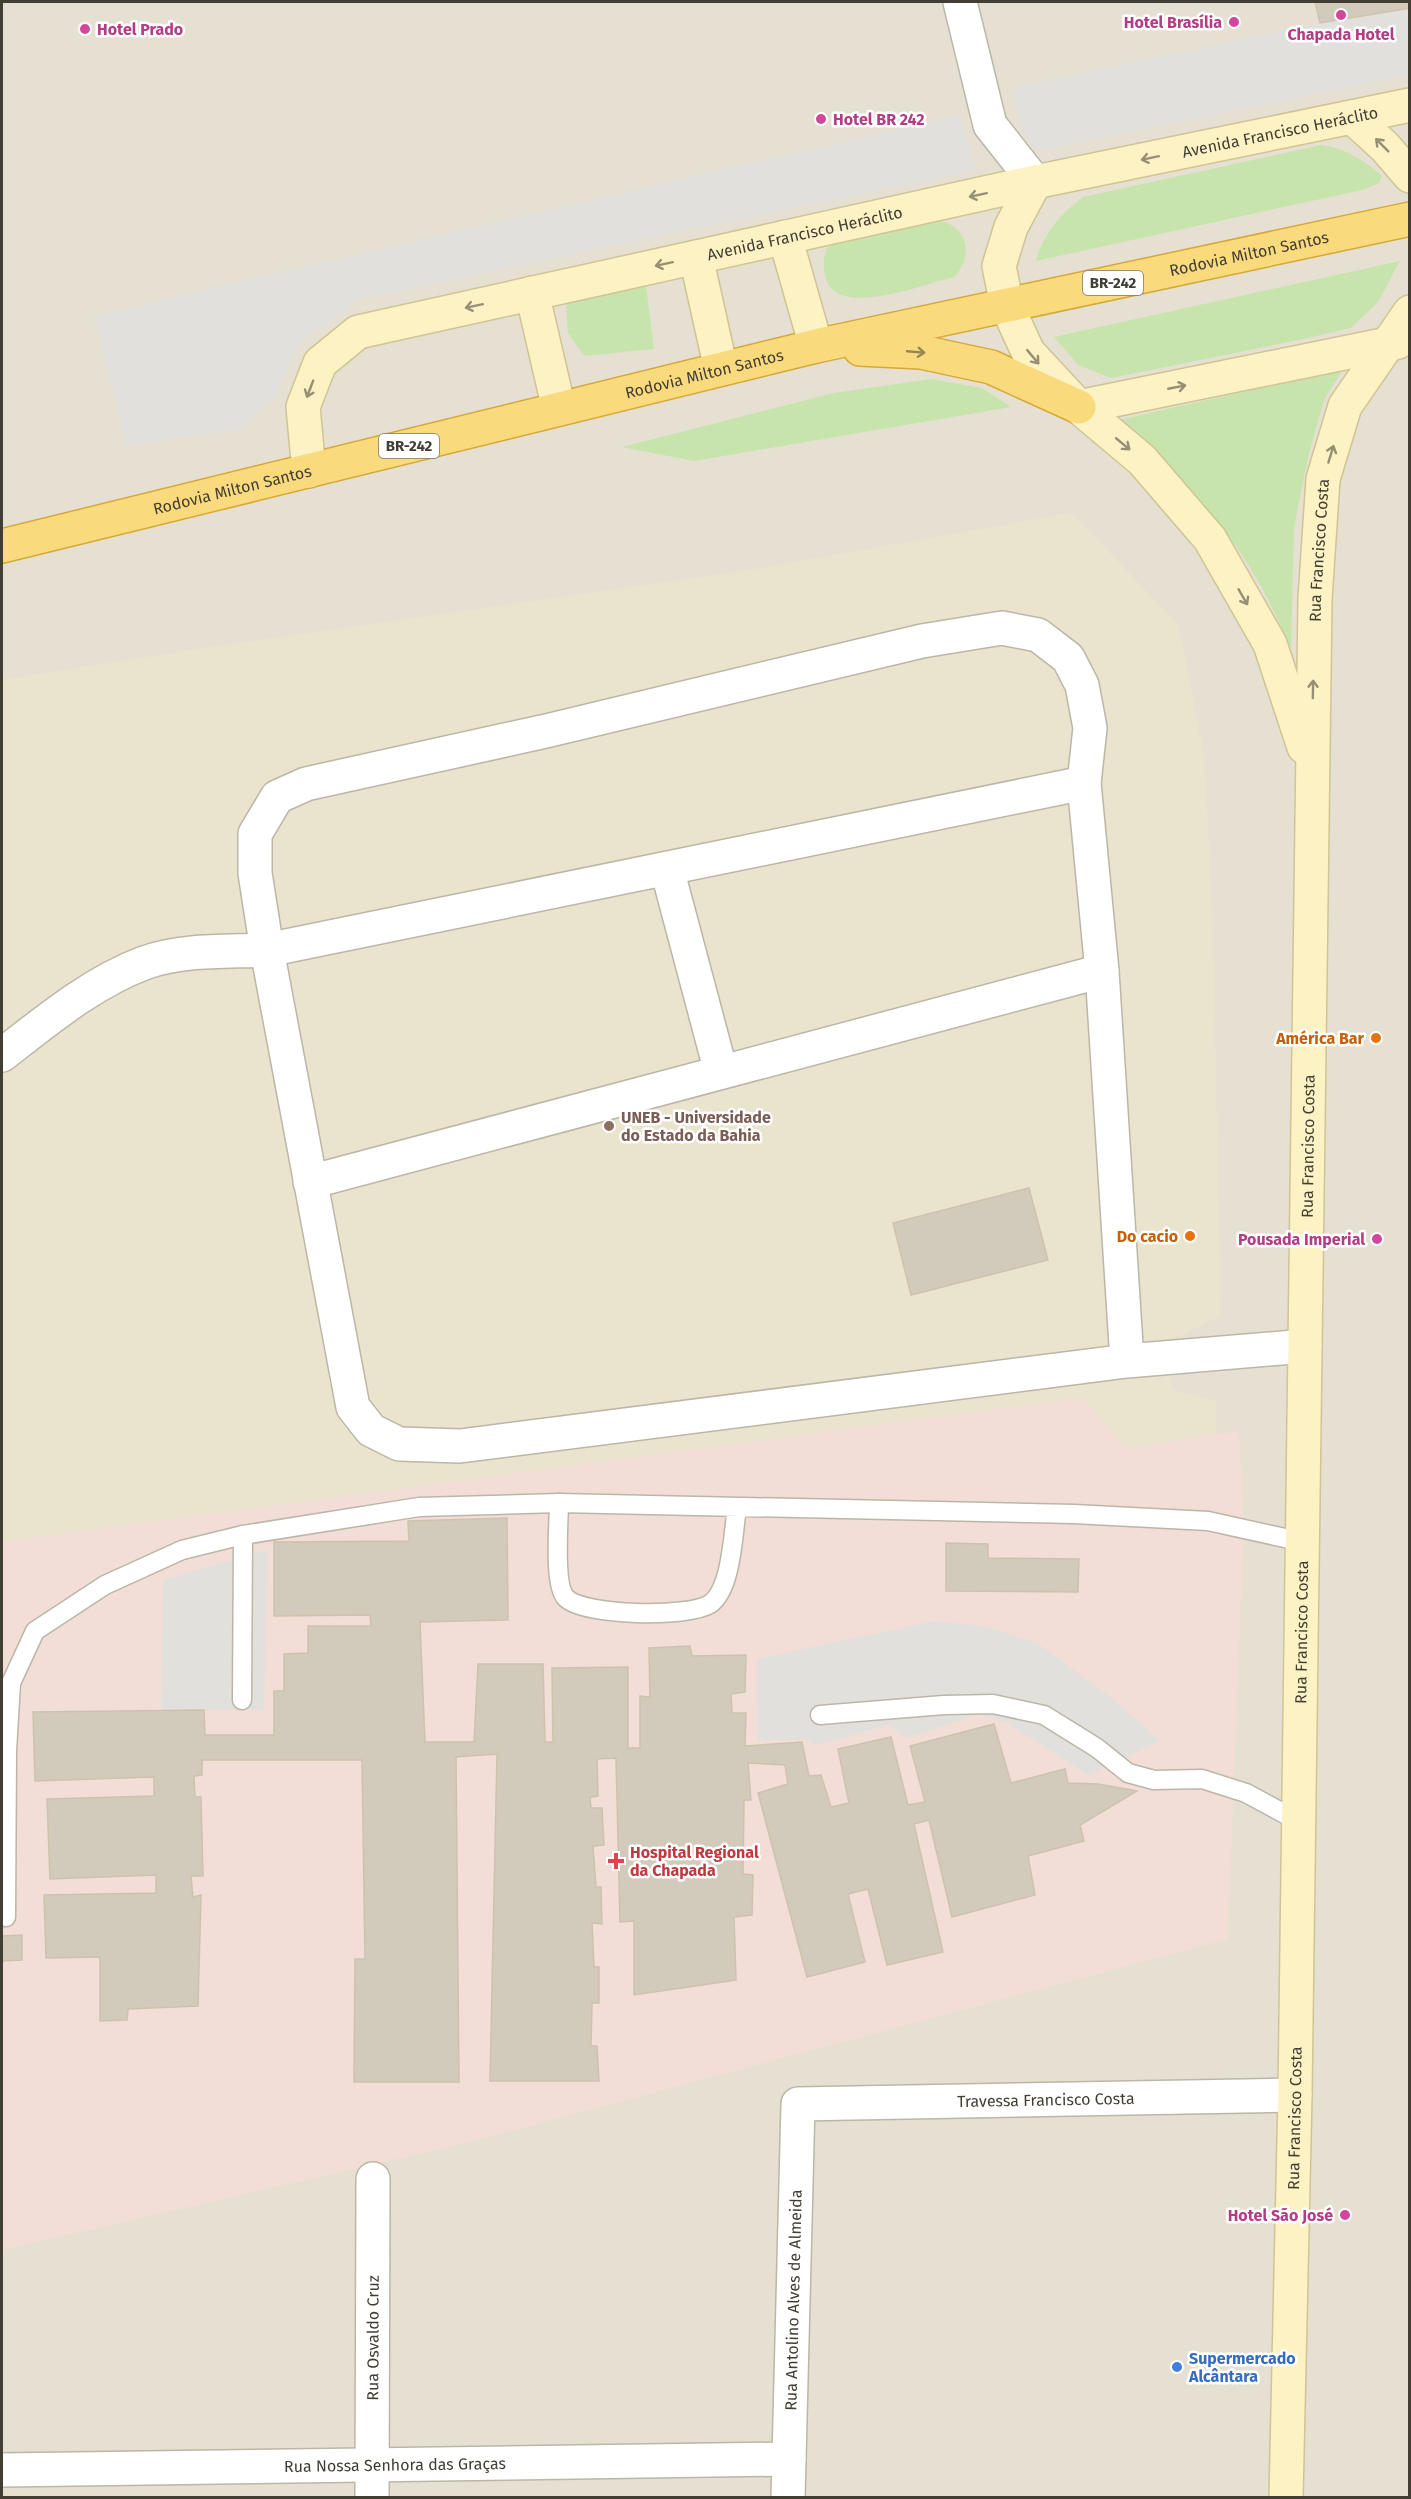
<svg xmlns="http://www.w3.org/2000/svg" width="1411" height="2499" font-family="'Fira Sans',sans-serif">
<rect width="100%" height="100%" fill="#f1eee4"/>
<!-- residential -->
<rect fill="#e5e0d2" x="2" y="2" width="1407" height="2495"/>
<!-- education -->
<path fill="#eae4ce" d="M1071,513L1178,624L1205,761L1213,938L1221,1315L1170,1341L1171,1389L1216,1401V1435L1127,1449L2,1542V680L198,649L744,571Z"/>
<!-- medical -->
<path fill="#f2ddd7" d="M1082,1398L1127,1449L1239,1431L1244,1521L1228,1939L459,2145L2,2250V1542Z"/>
<!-- green -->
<g fill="#c8e4ad">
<path d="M1321,145C1345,148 1364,160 1382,176L1379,183L1362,190L1036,261C1044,232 1060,215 1083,197Z"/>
<path d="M934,220C966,222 976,255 954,277C924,284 833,321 825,275C823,264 823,258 827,248L839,241Z"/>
<path d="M1400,261L1378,302L1351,328L1299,340L1111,378L1078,365L1054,337Z"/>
<path d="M645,278L654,349L584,356L568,333L566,305L581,297Z"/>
<path d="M1343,369L1324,400L1308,457L1294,527L1291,648C1276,616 1262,584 1242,555C1209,504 1162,462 1119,420Z"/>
<path d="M931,379L982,388L1011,407L694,461L622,447L834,393Z"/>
</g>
<!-- parking -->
<g fill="#e2e0dc">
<path d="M1409,8V75L1035,151L1023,132L1013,88L1320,23Z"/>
<path d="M959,115L976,170L359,299L300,343L275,397L241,429L127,446L94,316Z"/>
<path d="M267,1550L264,1710H161L163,1580Z"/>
<path d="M934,1621L983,1626L1037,1643L1112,1698L1160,1741L1088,1775L1006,1722L978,1714L906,1738L889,1725L816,1745L807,1740H758L757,1659Z"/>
</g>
<!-- building -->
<g fill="#d2caba" stroke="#cdc3ad" stroke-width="1.5">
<path d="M1315,2H1410V8L1320,23Z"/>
<path d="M1029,1188L1048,1260L911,1295L893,1223Z"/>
<path d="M507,1518L508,1620L420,1622L425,1742H474L478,1664H543L545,1742H553L552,1668L628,1667V1748H640V1696L650,1697L649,1648L690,1646L692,1656L746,1655L745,1692L731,1694L732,1713H746L745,1746L802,1742L809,1776L821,1775L831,1807L849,1803L838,1749L891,1737L908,1805L925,1802L910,1746L994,1724L1011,1783L1065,1769L1068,1783L1098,1784L1137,1791L1080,1825L1084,1841L1028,1856L1035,1895L952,1917L929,1820L914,1824L943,1952L887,1965L868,1889L848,1894L865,1962L807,1977L758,1793L788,1784L785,1765L748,1763L751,1800H744L743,1874L753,1875L752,1915L734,1917L736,1980L634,1995V1921L620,1922L616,1758L597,1759L598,1796L590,1797L591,1808H602L604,1845L593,1846L596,1887H601L602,1924L592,1923L594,1967H599V2003H592L591,2046H597L599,2081H490L497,1754L456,1757L459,2082H354L355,1959H365L362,1760H202V1775L194,1776L195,1797H201L203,1876H191L193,1897L201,1895L198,2006L128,2009L127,2020L100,2021V1957L46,1958L44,1895L156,1893V1875L50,1879L47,1799L154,1796V1777L35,1781L33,1712L204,1710L205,1735H274V1691H284V1654L308,1653V1626H371L370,1615L274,1616V1542L409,1541L408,1521Z"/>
<path d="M946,1543L988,1544V1558L1079,1559L1078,1592L946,1591Z"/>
<path d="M22,1935V1960L2,1961V1936Z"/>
</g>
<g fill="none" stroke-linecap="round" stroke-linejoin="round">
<!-- service casing -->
<g stroke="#bcb6a7" stroke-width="21">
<g id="service">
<path d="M737,1508C733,1532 732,1589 710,1604C688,1618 584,1616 566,1598C553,1585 559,1522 559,1503L1074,1514L1208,1521L1303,1542"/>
<path d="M242,1700L243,1535"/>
<path d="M820,1715L944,1705L993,1704L1044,1715L1097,1748L1128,1773L1154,1780L1202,1779L1246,1793L1298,1821"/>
<path d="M6,1917L7,1751L11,1683L35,1631L105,1585L182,1550L243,1535L419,1507L559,1503"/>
</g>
</g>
<!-- minor casing -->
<g stroke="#bcb6a7" stroke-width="36">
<g id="minor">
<path d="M960,2L990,125L1035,182"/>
<path d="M667,869L721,1072"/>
<path d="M2,1055C46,1021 91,983 144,963C182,949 227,952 267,950L255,873V834L277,797L306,784L546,731L922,641L1002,628L1038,635L1068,658L1082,685L1090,728L1084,783"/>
<path d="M310,1182L1102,971"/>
<path d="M1127,1361L1102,971L1084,783L267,950L353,1407L371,1430L399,1444L460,1446L1127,1361L1305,1346"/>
<path id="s1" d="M2,2470L789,2459"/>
<path id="s2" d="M372,2498L373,2179"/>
<path id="s3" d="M788,2498L798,2104L1295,2095"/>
</g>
</g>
<!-- secondary casing -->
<g stroke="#d0c495" stroke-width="36">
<g id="secondary">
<path d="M1352,117L1385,147L1410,176"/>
<path d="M1035,182L1011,227L999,266L1007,306L1028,352L1079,407L1142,460L1210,539L1270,644L1304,747"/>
<path d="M785,237L816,346"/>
<path d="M696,257L721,369"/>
<path d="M532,293L559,409"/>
<path d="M1079,407L1398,342"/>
<path id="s4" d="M309,471L303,407L320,363L358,332L1035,182L1410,105"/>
<path id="s5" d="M1286,2498L1295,2095L1315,599L1323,479L1345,406L1410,312"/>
</g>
</g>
<!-- trunk casing -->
<g stroke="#d7a738" stroke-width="36">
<g id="trunk">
<path d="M860,349L921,352L991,367L1079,407"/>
<path id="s6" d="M2,546L816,346L1410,219"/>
</g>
</g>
<!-- service -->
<use href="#service" stroke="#fff" stroke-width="18"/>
<!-- minor -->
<use href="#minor" stroke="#fff" stroke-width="33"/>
<!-- secondary -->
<use href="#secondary" stroke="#fcf2c3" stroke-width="33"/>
<!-- trunk -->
<use href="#trunk" stroke="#f9db7e" stroke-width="33"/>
</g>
<!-- one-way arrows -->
<defs><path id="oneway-shaft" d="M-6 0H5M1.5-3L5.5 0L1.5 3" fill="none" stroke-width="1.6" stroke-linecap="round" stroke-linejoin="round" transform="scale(1.5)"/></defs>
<g stroke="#968f74">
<use href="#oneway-shaft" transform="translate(1382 145) rotate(-135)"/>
<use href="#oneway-shaft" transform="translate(1150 158) rotate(168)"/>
<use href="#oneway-shaft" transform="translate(978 195) rotate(168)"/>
<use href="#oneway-shaft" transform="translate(664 264) rotate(168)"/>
<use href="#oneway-shaft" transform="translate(474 306) rotate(168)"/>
<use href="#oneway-shaft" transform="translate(1033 357) rotate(50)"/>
<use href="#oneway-shaft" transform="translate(1177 387) rotate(-11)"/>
<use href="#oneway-shaft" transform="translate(310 389) rotate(111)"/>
<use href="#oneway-shaft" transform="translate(1123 444) rotate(40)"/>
<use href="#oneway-shaft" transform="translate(1331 454) rotate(-73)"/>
<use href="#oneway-shaft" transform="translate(1243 597) rotate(60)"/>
<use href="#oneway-shaft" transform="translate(1313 689) rotate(-89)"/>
</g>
<use stroke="#958555" href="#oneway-shaft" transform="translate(916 352) rotate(5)"/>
<!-- markers -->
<g fill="#d1479c" stroke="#fff" stroke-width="2">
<circle cx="1341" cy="15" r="6"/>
<circle cx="1234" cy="22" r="6"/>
<circle cx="85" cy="29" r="6"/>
<circle cx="821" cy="119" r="6"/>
<circle cx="1377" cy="1239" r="6"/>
<circle cx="1345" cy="2215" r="6"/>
</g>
<g fill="#e8710a" stroke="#fff" stroke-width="2">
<circle cx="1376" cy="1038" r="6"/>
<circle cx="1190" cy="1236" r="6"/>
</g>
<circle fill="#8d6e63" stroke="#fff" stroke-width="2" cx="609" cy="1126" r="6"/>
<path fill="#e0444e" stroke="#fff" stroke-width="2" d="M613 1852h6v6h6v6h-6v6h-6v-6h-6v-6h6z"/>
<circle fill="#3f7fe0" stroke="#fff" stroke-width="2" cx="1177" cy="2367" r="6"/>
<g text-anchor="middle" stroke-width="5" stroke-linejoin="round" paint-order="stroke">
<!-- shield labels -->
<g fill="#fff" stroke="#7b7871" stroke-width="1.5">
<rect x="1083" y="271" width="60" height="24" rx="4.5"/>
<rect x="379" y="434" width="60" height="24" rx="4.5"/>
</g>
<g font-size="15" font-weight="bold" fill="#433e34">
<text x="1113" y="288">BR-242</text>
<text x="409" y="451">BR-242</text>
</g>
<!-- hotel labels -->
<g font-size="16" font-weight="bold" fill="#b23c85" stroke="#fff" text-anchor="end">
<text x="1222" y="28">Hotel Brasília</text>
<text x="97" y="35" text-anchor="start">Hotel Prado</text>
<text x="1341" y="40" text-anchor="middle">Chapada Hotel</text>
<text x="833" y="125" text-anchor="start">Hotel BR 242</text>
<text x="1365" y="1245">Pousada Imperial</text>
<text x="1333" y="2221">Hotel São José</text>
</g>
<!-- street labels -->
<g font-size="16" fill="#433e34" stroke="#fff">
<text dy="6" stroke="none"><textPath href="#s4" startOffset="1104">Avenida Francisco Heráclito</textPath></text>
<text dy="6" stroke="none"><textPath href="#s4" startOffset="618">Avenida Francisco Heráclito</textPath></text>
<text dy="6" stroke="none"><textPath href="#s6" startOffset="1281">Rodovia Milton Santos</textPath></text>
<text dy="6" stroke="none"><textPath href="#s6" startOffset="723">Rodovia Milton Santos</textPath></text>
<text dy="6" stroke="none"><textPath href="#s6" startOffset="237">Rodovia Milton Santos</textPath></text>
<text dy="6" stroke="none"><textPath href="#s5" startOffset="1948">Rua Francisco Costa</textPath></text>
<text dy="6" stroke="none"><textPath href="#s5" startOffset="1352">Rua Francisco Costa</textPath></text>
<text dy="6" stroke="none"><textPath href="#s5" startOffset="866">Rua Francisco Costa</textPath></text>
<text dy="6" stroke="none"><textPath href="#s3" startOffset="642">Travessa Francisco Costa</textPath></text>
<text dy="6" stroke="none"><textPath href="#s5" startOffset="380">Rua Francisco Costa</textPath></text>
<text dy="6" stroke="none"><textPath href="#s3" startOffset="198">Rua Antolino Alves de Almeida</textPath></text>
<text dy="6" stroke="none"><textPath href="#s2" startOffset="160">Rua Osvaldo Cruz</textPath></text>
<text dy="6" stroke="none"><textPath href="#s1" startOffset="393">Rua Nossa Senhora das Graças</textPath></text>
</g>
<!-- food labels -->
<g font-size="16" font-weight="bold" fill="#c56008" stroke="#fff" text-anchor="end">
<text x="1364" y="1044">América Bar</text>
<text x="1178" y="1242">Do cacio</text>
</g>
<!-- education labels -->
<g font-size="16" font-weight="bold" fill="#785e54" stroke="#fff" text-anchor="start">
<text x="621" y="1123">UNEB - Universidade<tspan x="621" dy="18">do Estado da Bahia</tspan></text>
</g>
<!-- health labels -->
<g font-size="16" font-weight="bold" fill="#be3a42" stroke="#fff" text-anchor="start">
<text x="630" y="1858">Hospital Regional<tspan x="630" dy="18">da Chapada</tspan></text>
</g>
<!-- shop labels -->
<g font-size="16" font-weight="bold" fill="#366cbe" stroke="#fff" text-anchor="start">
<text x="1189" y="2364">Supermercado<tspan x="1189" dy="18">Alcântara</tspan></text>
</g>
</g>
<!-- border -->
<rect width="1411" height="2499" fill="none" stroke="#433e34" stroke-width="6"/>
</svg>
